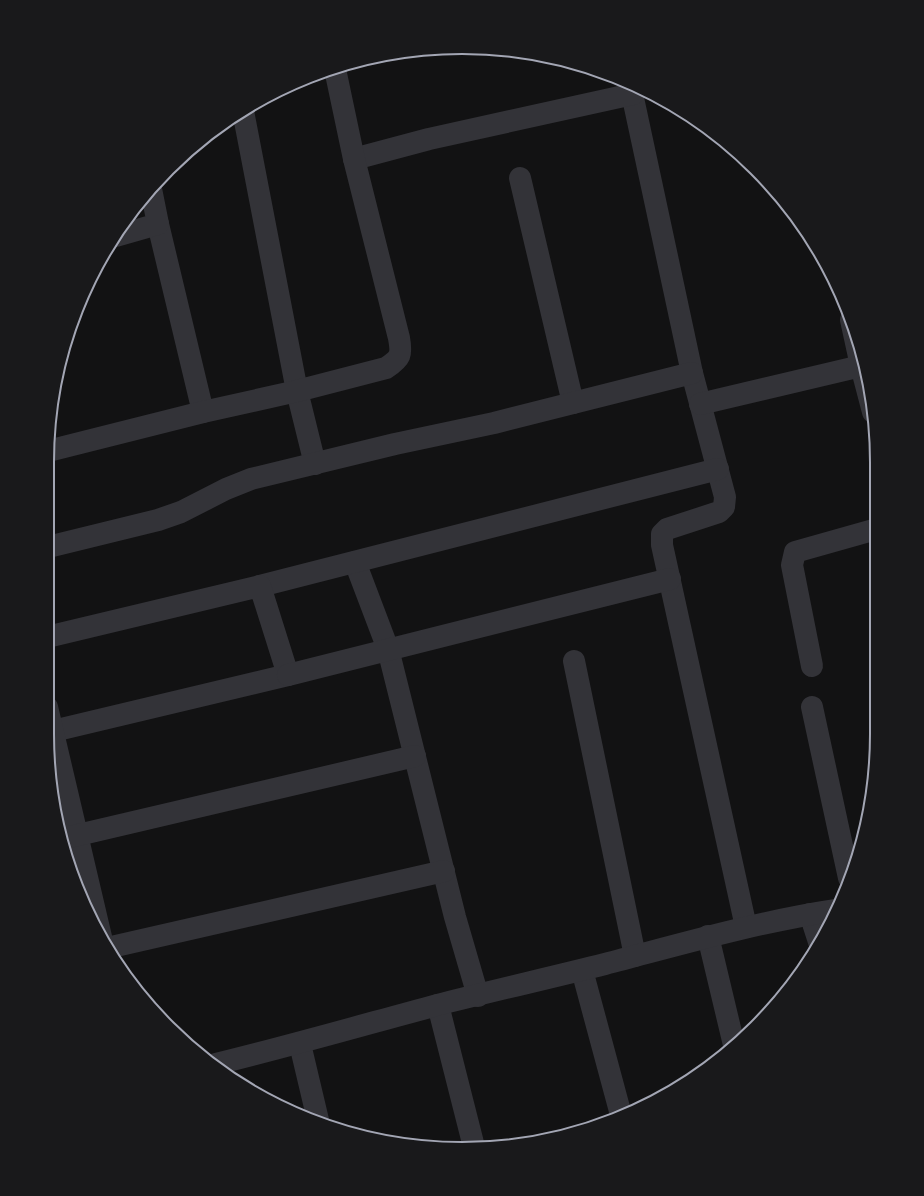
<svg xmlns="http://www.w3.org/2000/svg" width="924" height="1196" font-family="Arial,sans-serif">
<rect width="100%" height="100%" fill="#121213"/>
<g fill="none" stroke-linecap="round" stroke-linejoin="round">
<!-- minor -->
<g stroke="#333338" stroke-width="22">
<path d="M630,84L692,373L725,497L724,507L719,512L667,529L662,534V545L746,927"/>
<path d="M243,111L297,391L315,464"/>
<path d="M354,159L429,139L633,94"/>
<path d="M520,178L573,403"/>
<path d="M158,224L203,412"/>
<path d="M116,236L158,224L151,189"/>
<path d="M861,366L873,412"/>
<path d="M700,404L861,366L851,320"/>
<path d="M48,451L203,412L297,391L386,368C401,358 402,355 399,338L354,159L335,69"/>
<path d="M48,547L158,520L181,512L226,489L251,479L395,444L494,423L692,373"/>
<path d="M355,562L388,649L455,917L478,996"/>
<path d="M260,586L718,469"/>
<path d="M47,637L260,586L288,675L53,731"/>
<path d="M574,661L635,956"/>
<path d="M812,666L792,565L795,552L873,530"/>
<path d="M288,675L670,579"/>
<path d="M47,707L102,941"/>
<path d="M812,707L849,878"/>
<path d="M61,839L415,756"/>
<path d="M810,914L819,942"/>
<path d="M708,936L734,1045"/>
<path d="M107,948L444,871"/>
<path d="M582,970L621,1115"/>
<path d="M438,1005L474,1147"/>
<path d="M300,1044L318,1120"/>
<path d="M216,1064C290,1046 363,1025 437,1005C492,991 549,978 605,964C682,944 757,922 836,910"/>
</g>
</g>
<!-- crop -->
<path d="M0 0H924V1196H0ZM462 54H462A408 408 0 0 1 870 462V734A408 408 0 0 1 462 1142H462A408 408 0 0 1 54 734V462A408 408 0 0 1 462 54Z" fill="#19191b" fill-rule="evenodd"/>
<path fill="none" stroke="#a3a6b4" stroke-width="2" d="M462 54H462A408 408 0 0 1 870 462V734A408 408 0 0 1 462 1142H462A408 408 0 0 1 54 734V462A408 408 0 0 1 462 54Z"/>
</svg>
